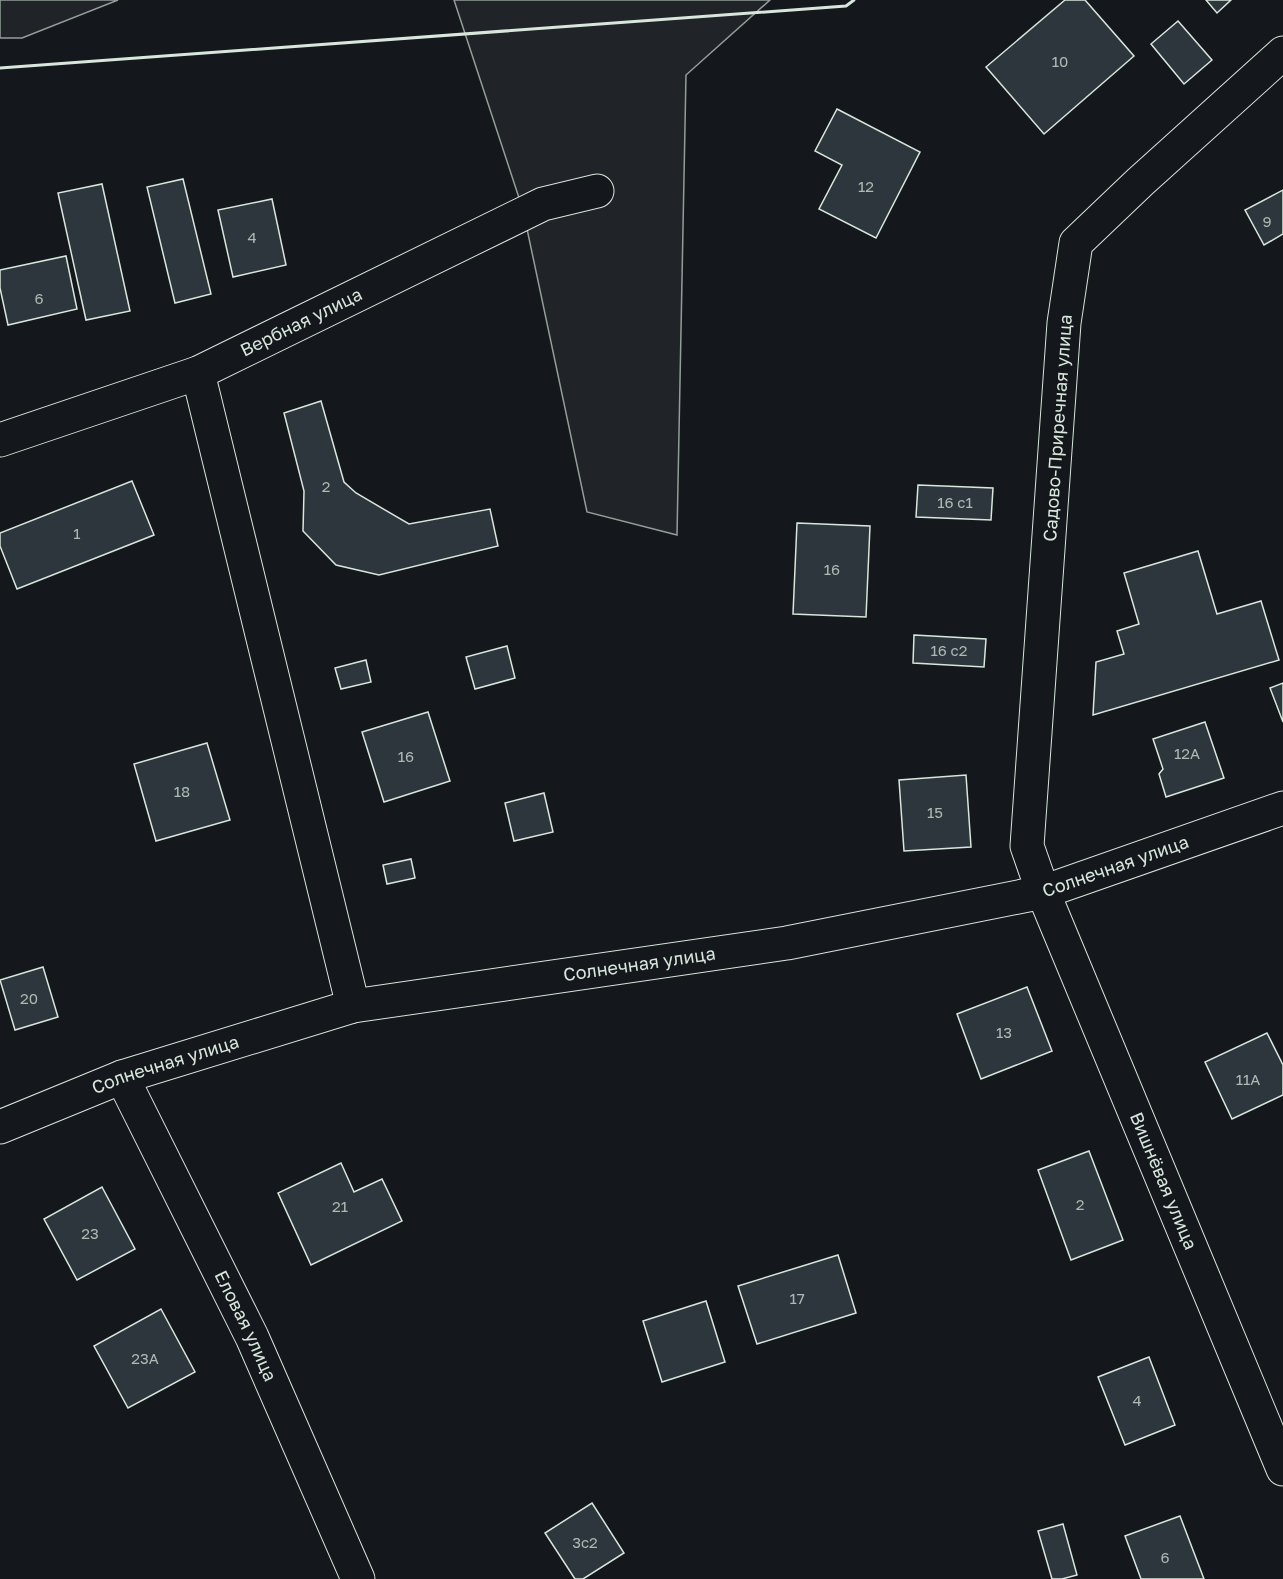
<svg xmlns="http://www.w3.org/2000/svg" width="1283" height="1579" font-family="'Golos Text',sans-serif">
<rect width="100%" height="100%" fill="#14181c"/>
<!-- green -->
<g fill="#202428" stroke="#939e99" stroke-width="1.5">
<path d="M0,0H118L22,38H0Z"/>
<path d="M454,0H770L686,75L677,535L587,512L523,210Z"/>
</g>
<!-- building -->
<g fill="#2c363c" stroke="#d8e6dc" stroke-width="1.5">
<path d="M1065,0H1085L1134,56L1044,134L986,67Z"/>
<path d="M1206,0H1231L1217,13Z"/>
<path d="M1178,21L1212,60L1184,84L1151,44Z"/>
<path d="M837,109L920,152L876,238L819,209L842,165L815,151Z"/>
<path d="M183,179L211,294L175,303L147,187Z"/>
<path d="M102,184L130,311L86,320L58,193Z"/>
<path d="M1283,190V234L1264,245L1245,210Z"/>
<path d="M272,199L286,265L233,277L218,210Z"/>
<path d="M66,256L77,309L8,325L0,288V270Z"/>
<path d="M321,401L344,482L356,493L409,524L490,509L498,546L379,575L336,565L303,531L304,491L284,413Z"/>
<path d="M132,481L154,535L17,589L0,546V533Z"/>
<path d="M918,485L993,488L991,520L916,517Z"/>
<path d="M797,523L870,526L866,617L793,614Z"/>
<path d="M1198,551L1217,614L1261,601L1279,660L1093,715L1096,662L1124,654L1117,631L1139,624L1124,573Z"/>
<path d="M914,635L986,639L984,667L913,663Z"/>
<path d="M507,646L515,678L475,689L466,657Z"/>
<path d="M366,660L371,682L341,689L335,668Z"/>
<path d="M1283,683V722L1270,688Z"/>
<path d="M428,712L450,781L384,802L362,732Z"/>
<path d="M1205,722L1224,778L1166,797L1159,774L1163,769L1153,739Z"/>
<path d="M207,743L230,820L156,841L134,764Z"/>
<path d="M966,775L971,847L904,851L899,780Z"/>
<path d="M544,793L553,832L514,841L505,803Z"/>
<path d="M411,859L415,878L387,884L383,865Z"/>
<path d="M43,967L58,1017L15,1030L0,980Z"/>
<path d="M1027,987L1052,1051L981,1079L957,1014Z"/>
<path d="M1267,1033L1283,1065V1095L1232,1119L1205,1062Z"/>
<path d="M1089,1151L1123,1240L1071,1260L1038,1170Z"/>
<path d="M341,1163L354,1192L382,1179L402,1221L311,1265L278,1193Z"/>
<path d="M102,1187L135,1249L77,1280L44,1219Z"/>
<path d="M838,1255L856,1313L757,1344L738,1286Z"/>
<path d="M706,1301L725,1362L662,1382L643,1321Z"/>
<path d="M161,1309L195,1372L128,1408L94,1346Z"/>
<path d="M1149,1357L1175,1425L1125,1445L1098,1377Z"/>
<path d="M592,1503L624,1553L583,1579H575L545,1533Z"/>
<path d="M1180,1516L1204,1579H1141L1125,1536Z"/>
<path d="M1063,1524L1077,1575L1062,1579H1052L1038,1531Z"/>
</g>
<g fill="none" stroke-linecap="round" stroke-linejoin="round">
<!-- minor casing -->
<g stroke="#d8e6dc" stroke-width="35">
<g id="minor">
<path id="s1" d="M1283,53L1140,182L1076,243L1064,323L1027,846L1043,892L1283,1469"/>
<path d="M198,373L353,1006"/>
<path id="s2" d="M0,440L198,373L543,204L597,191"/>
<path id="s3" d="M122,1077L252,1337L358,1579"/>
<path id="s4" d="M0,1127L122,1077L353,1006L787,943L1043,892L1283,808"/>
</g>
</g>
<!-- minor -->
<use href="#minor" stroke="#14181c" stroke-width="33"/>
<!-- wall -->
<path stroke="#d8e6dc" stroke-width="3" d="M0,68L846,6L854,0"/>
</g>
<g text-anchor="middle" stroke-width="4.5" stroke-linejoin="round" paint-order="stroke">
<!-- number labels -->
<g font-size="15" fill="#adbab4">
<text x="1060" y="67">10</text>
<text x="866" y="192">12</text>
<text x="1267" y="227">9</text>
<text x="252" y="243">4</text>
<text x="39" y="304">6</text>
<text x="326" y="492">2</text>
<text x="955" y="508">16 с1</text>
<text x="77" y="539">1</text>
<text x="832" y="575">16</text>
<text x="949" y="656">16 с2</text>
<text x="1187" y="759">12А</text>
<text x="406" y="762">16</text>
<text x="182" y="797">18</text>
<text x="935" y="818">15</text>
<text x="29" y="1004">20</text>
<text x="1004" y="1038">13</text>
<text x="1248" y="1085">11А</text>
<text x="1080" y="1210">2</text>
<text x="340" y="1212">21</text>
<text x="90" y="1239">23</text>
<text x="797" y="1304">17</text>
<text x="145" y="1364">23А</text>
<text x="1137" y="1406">4</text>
<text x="585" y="1548">3с2</text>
<text x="1165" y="1563">6</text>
</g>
<!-- street labels -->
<g font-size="18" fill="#d8e6dc" stroke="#14181c">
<text dy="6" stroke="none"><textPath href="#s2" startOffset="324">Вербная улица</textPath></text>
<text transform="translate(1058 428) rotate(-86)" y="6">Садово-Приречная улица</text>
<text dy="6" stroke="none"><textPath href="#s4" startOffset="1150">Солнечная улица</textPath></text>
<text dy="6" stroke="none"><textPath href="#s4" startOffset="663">Солнечная улица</textPath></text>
<text dy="6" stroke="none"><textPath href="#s4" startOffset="177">Солнечная улица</textPath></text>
<text dy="6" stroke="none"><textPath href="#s1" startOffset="1248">Вишнёвая улица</textPath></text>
<text dy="6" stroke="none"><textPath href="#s3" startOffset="278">Еловая улица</textPath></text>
</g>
</g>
</svg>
